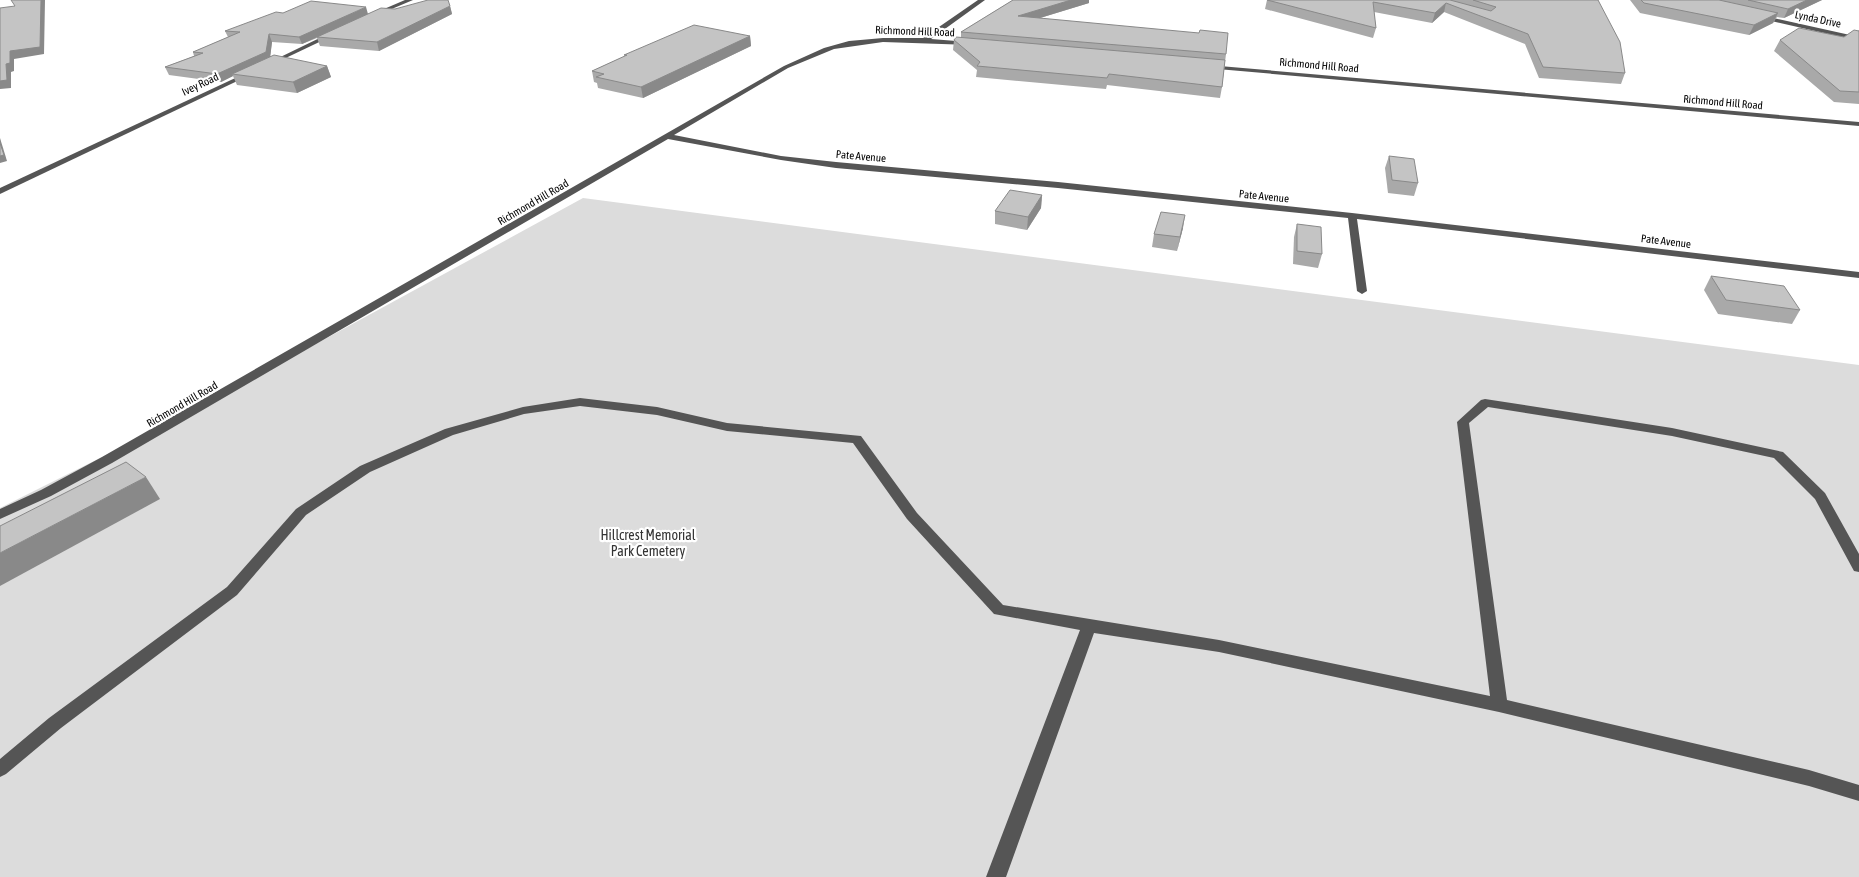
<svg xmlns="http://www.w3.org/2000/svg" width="1859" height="877" font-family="'Asap Condensed',sans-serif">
<rect width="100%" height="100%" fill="#fff"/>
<!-- green -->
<path fill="#dcdcdc" d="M583,198L1859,365V877H0V508L186,415Z"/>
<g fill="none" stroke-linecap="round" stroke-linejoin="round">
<!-- minor -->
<g fill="#555" fill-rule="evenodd">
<path d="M405,0H413L375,16L370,15Z"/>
<path d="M978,0H985L931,39L969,42L971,43V45L883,42L834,49L788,68L674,135L781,156L836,162L1058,182L1352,213L1859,272V278L1357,219L1367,291L1362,294L1357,291L1348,218L1058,188L836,168L781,160L668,139L112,463L51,496L0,519V509L41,490L102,457L784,66L824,48L849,41L883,38H923Z"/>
<path d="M1760,15L1859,37V41L1758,18Z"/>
<path d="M332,32L335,34L334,35L271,65L266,64Z"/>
<path d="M1208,65L1859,122V126L1206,68V66Z"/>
<path d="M246,73L252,74L0,194V188Z"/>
<path d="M580,398L657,407L727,423L861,436L917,513L1003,605L1219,640L1490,696L1457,422L1481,400L1485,399L1672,428L1783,452L1825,493L1859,554V572L1854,571L1815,499L1774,458L1672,436L1488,407L1469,423L1507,700L1809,770L1859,785V801L1809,786L1499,712L1219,652L1094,633L1006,877H986L1080,630L994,614L907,519L853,443L727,431L657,415L580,406L524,414L453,435L370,472L306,515L237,595L61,728L6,774L0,777V759L49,718L227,587L296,509L360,466L445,429L523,407Z"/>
</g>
</g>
<!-- wall -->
<g fill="#a9a9a9">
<path d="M1013,0H1089V3L1040,18L1226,54L1222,87L1220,98L1107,85L1106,89L976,77L977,70L953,50L954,40L961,38V32Z"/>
<path d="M1267,0H1598L1625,73L1621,84L1539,78L1525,44L1444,12L1432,23L1374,12L1376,28L1373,38L1265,9Z"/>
<path d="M1630,0H1822L1784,18L1777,17L1773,23L1749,35L1640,13Z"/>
<path d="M450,6L452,14L379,51L320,46L317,38L302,44L272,42L270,56L327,66L331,77L297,93L237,85L233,76L221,82L169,75L165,67L194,56L193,52L228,37L225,31L283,13L368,14L395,9Z"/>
<path d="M1859,30V104L1834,102L1774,51L1780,40L1844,37L1858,31Z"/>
<path d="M750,36L751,46L643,98L598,88L597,83L594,82L592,71L625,56L624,55Z"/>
<path d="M1389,156L1418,183L1414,196L1388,193L1385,168Z"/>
<path d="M1042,195L1041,208L1027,230L995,224V211Z"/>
<path d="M1297,224L1322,254L1318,268L1293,264L1294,237Z"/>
<path d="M1183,228L1177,251L1152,247L1154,234Z"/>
<path d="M1711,276L1800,310L1792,324L1718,314L1704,290Z"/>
</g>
<!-- shaded-wall -->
<g fill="#898989">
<path d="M41,0H45L44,54L14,59V71L11,72V88L0,89V81L10,51Z"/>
<path d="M1071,0H1089V3L1017,25L1018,16Z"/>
<path d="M1807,0H1822L1784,18L1788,9Z"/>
<path d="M1446,3L1444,12L1432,23L1435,13Z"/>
<path d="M450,6L452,14L379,51L377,42Z"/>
<path d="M366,7L368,14L302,44L299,37Z"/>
<path d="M1778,13L1773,23L1749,35L1754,25Z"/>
<path d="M269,34L272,42L270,59L232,74L233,76L221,82L217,74Z"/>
<path d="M750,36L751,46L643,98L641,87Z"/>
<path d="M327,66L331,77L297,93L293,82Z"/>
<path d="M0,138L7,161L0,163Z"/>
<path d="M1042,195L1041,208L1027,230L1028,217Z"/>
<path d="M1185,215L1183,228L1177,251L1180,237Z"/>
<path d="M146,477L160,499L0,586V553Z"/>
</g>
<!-- building -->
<g fill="#c4c4c4" stroke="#898989">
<path d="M11,0H41L40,47L10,51V63L6,64L7,80L0,81V8L15,6Z"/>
<path d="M428,0H448L450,6L377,42L317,37L381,8L395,9Z"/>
<path d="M1013,0H1071L1018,16L1199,33L1200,30L1228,33L1226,54L961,32Z"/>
<path d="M1267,0H1450L1491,11L1496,7L1473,0H1598L1620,42L1625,73L1543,67L1528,34L1446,3L1435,13L1373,2L1376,28Z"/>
<path d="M1641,0H1719L1778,13L1754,25L1644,3Z"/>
<path d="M1748,0H1807L1788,9Z"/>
<path d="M311,1L366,7L299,37L269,34L266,52L217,74L165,67L203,53L193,52L240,32L225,31L276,12L283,13Z"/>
<path d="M694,25L750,36L641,87L596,77L604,74L592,71L627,55H624Z"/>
<path d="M1799,28L1844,37L1854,30L1859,31V92L1840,91L1780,40Z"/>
<path d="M956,37L1225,60L1222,87L1109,74L1107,78L977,66L980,62L954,40Z"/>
<path d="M274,55L327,66L293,82L232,74Z"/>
<path d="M0,143L4,155L0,156Z"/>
<path d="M1389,156L1414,159L1418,183L1392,180Z"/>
<path d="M1010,190L1042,195L1028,217L995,211Z"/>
<path d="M1161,212L1185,215L1180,237L1154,234Z"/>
<path d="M1297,224L1321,227L1322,254L1297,251Z"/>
<path d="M1711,276L1784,286L1800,310L1726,300Z"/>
<path d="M126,462L146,477L0,553V526Z"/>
</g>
<g text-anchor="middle" stroke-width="4.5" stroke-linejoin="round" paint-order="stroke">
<!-- far-street labels -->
<g font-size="11" fill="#000" stroke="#fff">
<text transform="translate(1818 19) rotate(12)" y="4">Lynda Drive</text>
<text transform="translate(915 31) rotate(2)" y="4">Richmond Hill Road</text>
<text transform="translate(1319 65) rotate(5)" y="4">Richmond Hill Road</text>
<text transform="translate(200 84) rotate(-25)" y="4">Ivey Road</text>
<text transform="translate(1723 102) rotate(5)" y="4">Richmond Hill Road</text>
<text transform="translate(861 156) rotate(5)" y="4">Pate Avenue</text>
<text transform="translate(1264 196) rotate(6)" y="4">Pate Avenue</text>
<text transform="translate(533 202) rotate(-30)" y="4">Richmond Hill Road</text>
<text transform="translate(1666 241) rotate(7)" y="4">Pate Avenue</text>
<text transform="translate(182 404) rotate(-30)" y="4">Richmond Hill Road</text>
</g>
<!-- park labels -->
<g font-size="14" fill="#333" stroke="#fff">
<text x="648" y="540">Hillcrest Memorial<tspan x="648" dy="16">Park Cemetery</tspan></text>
</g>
</g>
</svg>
